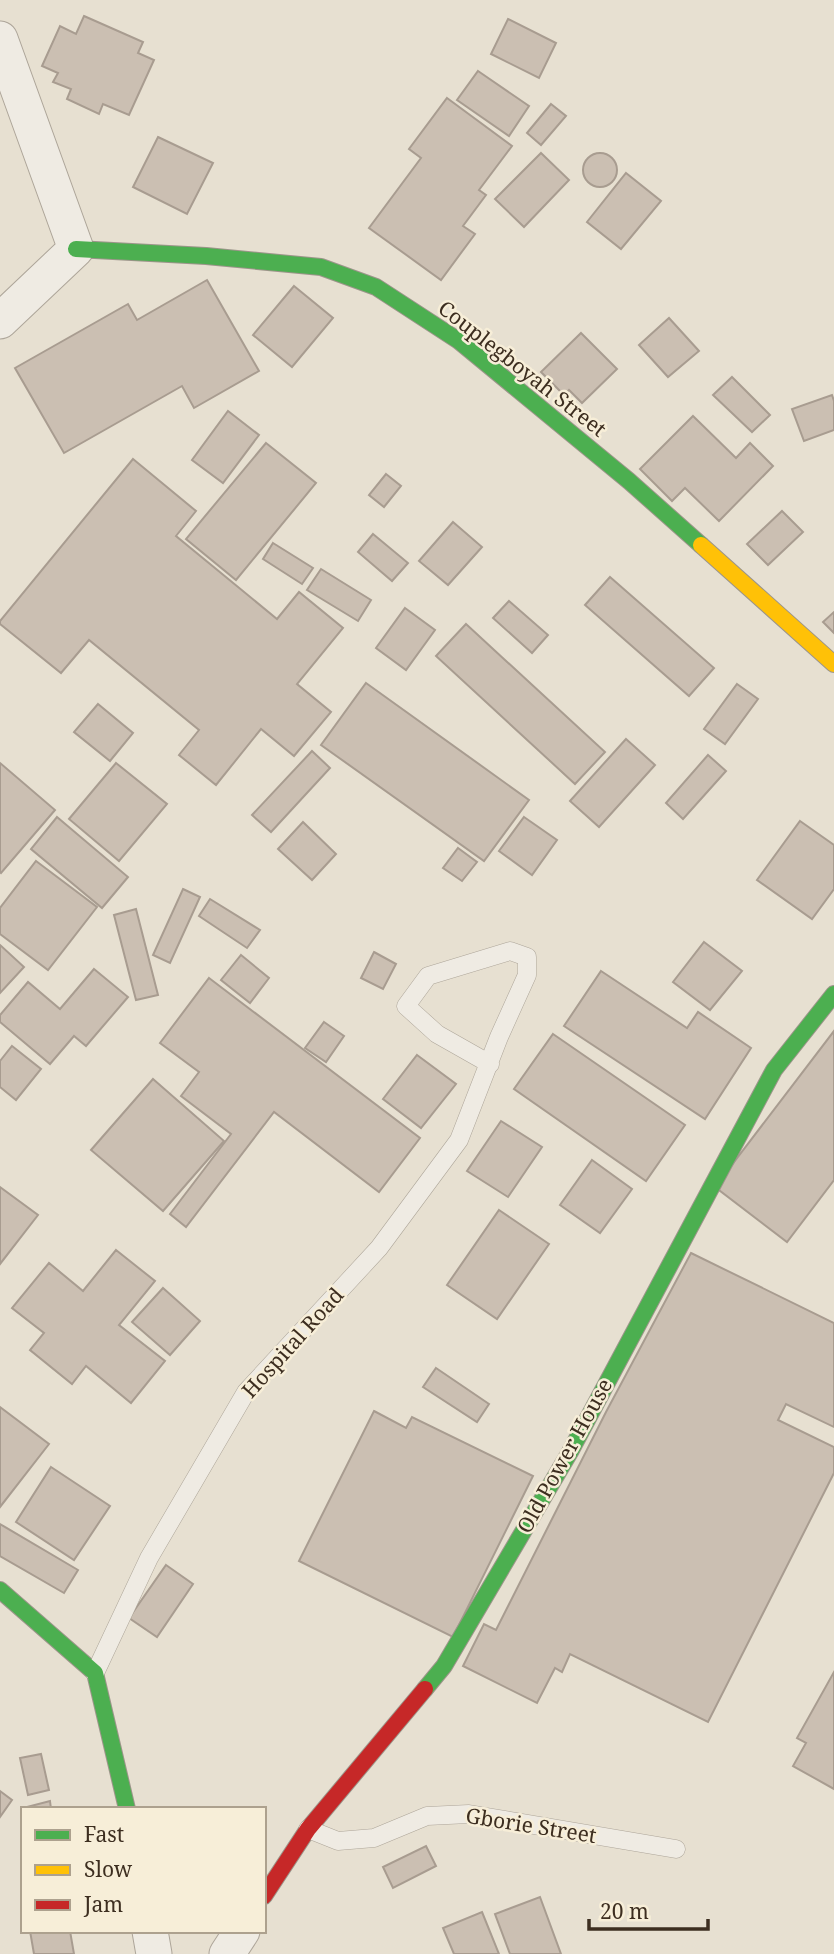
<svg xmlns="http://www.w3.org/2000/svg" width="834" height="1954" font-family="'Noto Serif',serif">
<rect width="100%" height="100%" fill="#e7e0d1"/>
<!-- building -->
<g fill="#cbbfb2" stroke="#a89c90" stroke-width="2">
<path d="M84,16L143,42L138,53L154,60L129,115L103,104L99,114L67,99L71,89L53,82L58,73L42,66L60,26L76,34Z"/>
<path d="M508,19L556,43L539,78L491,54Z"/>
<path d="M478,71L529,106L509,136L457,100Z"/>
<path d="M447,98L512,146L479,190L486,195L463,226L475,234L441,280L369,228L421,158L409,149Z"/>
<path d="M551,104L566,116L541,145L527,133Z"/>
<path d="M158,137L213,163L187,214L133,187Z"/>
<circle cx="600" cy="170" r="17"/>
<path d="M541,153L569,180L524,227L495,199Z"/>
<path d="M626,173L661,201L621,249L587,222Z"/>
<path d="M207,280L259,371L194,408L182,386L64,453L15,368L128,304L137,320Z"/>
<path d="M294,286L333,318L292,367L253,335Z"/>
<path d="M669,318L699,351L668,377L639,345Z"/>
<path d="M581,333L617,369L582,403L569,390L564,395L541,372Z"/>
<path d="M732,377L770,415L752,432L713,395Z"/>
<path d="M832,395L834,401V430L804,441L792,409Z"/>
<path d="M228,411L259,435L223,483L192,460Z"/>
<path d="M693,416L736,458L750,443L773,466L719,521L685,488L672,501L640,469Z"/>
<path d="M266,443L316,483L236,580L186,539Z"/>
<path d="M133,459L196,511L176,536L277,619L299,592L343,628L297,684L331,712L294,756L261,729L216,785L179,755L199,730L89,640L61,673L0,624V621Z"/>
<path d="M386,474L401,486L384,507L369,495Z"/>
<path d="M782,511L803,532L768,565L747,544Z"/>
<path d="M453,522L482,547L448,585L419,561Z"/>
<path d="M373,534L408,563L392,581L358,552Z"/>
<path d="M273,543L313,568L302,584L263,559Z"/>
<path d="M321,569L371,600L358,621L307,590Z"/>
<path d="M610,577L714,668L689,696L585,605Z"/>
<path d="M509,601L548,635L532,653L493,618Z"/>
<path d="M405,608L435,630L406,670L376,648Z"/>
<path d="M834,612V633L823,622Z"/>
<path d="M466,624L605,752L575,784L436,656Z"/>
<path d="M366,683L529,800L484,861L321,745Z"/>
<path d="M737,684L758,699L725,744L704,729Z"/>
<path d="M98,704L133,733L110,761L74,732Z"/>
<path d="M626,739L655,765L599,827L570,801Z"/>
<path d="M312,751L330,768L271,832L252,815Z"/>
<path d="M708,755L726,771L683,819L666,803Z"/>
<path d="M0,763L55,810L1,873L0,872Z"/>
<path d="M116,763L167,804L119,861L69,819Z"/>
<path d="M57,817L128,877L102,908L31,849Z"/>
<path d="M524,817L557,840L532,875L499,851Z"/>
<path d="M800,821L834,845V889L812,919L757,880Z"/>
<path d="M303,822L336,854L312,880L278,849Z"/>
<path d="M458,848L477,862L462,881L443,868Z"/>
<path d="M36,861L97,907L48,970L0,934V908Z"/>
<path d="M183,889L200,897L170,963L153,955Z"/>
<path d="M210,899L260,930L247,948L199,916Z"/>
<path d="M136,909L158,995L136,1000L114,915Z"/>
<path d="M704,942L742,971L710,1010L673,982Z"/>
<path d="M0,945L24,967L0,993Z"/>
<path d="M374,952L396,964L383,989L361,978Z"/>
<path d="M241,955L269,978L250,1003L221,980Z"/>
<path d="M94,969L128,997L86,1046L74,1036L50,1064L0,1022V1015L28,982L60,1009Z"/>
<path d="M601,971L687,1028L698,1012L751,1048L705,1119L564,1026Z"/>
<path d="M209,978L420,1138L379,1192L274,1112L186,1227L170,1214L231,1134L181,1096L199,1072L160,1043Z"/>
<path d="M324,1022L344,1036L326,1062L305,1048Z"/>
<path d="M834,1031V1180L787,1242L715,1187Z"/>
<path d="M553,1034L685,1125L646,1181L514,1089Z"/>
<path d="M12,1046L41,1069L16,1100L0,1087V1061Z"/>
<path d="M417,1055L456,1084L421,1128L383,1099Z"/>
<path d="M153,1079L224,1141L163,1211L91,1150Z"/>
<path d="M501,1121L542,1147L508,1197L467,1171Z"/>
<path d="M592,1160L632,1189L600,1233L560,1205Z"/>
<path d="M0,1187L38,1215L0,1264Z"/>
<path d="M499,1210L549,1244L497,1319L447,1285Z"/>
<path d="M116,1250L155,1281L119,1325L165,1361L131,1403L86,1366L72,1384L30,1350L44,1333L12,1308L49,1263L83,1291Z"/>
<path d="M691,1253L834,1323V1427L786,1404L778,1420L834,1447V1473L708,1722L570,1654L562,1672L555,1668L537,1703L463,1666L484,1624L496,1630L606,1412Z"/>
<path d="M163,1288L200,1321L170,1355L132,1322Z"/>
<path d="M436,1368L489,1404L477,1422L423,1387Z"/>
<path d="M0,1407L49,1444L0,1507Z"/>
<path d="M374,1411L406,1428L412,1417L533,1476L453,1637L299,1561Z"/>
<path d="M51,1467L110,1506L74,1560L16,1522Z"/>
<path d="M0,1524L78,1570L64,1593L0,1556Z"/>
<path d="M166,1565L193,1584L157,1637L129,1618Z"/>
<path d="M834,1672V1789L793,1766L806,1743L797,1738Z"/>
<path d="M41,1754L49,1790L28,1795L20,1758Z"/>
<path d="M0,1791L12,1800L0,1817Z"/>
<path d="M50,1801L51,1809H23V1808Z"/>
<path d="M426,1846L436,1866L393,1888L383,1867Z"/>
<path d="M540,1897L561,1954H510L495,1914Z"/>
<path d="M482,1912L499,1954H454L443,1928Z"/>
<path d="M30,1931H70L74,1954H34Z"/>
</g>
<g fill="none" stroke-linecap="round" stroke-linejoin="round">
<!-- lane casing -->
<g stroke="#ada599" stroke-width="19">
<g id="lane">
<path d="M95,1673L149,1558L246,1392L379,1248L459,1140L499,1037L527,975V957L510,951L428,976L406,1006L437,1034L490,1064"/>
<path d="M308,1829L338,1841L374,1838L427,1816L469,1814L676,1849"/>
</g>
</g>
<!-- street casing -->
<g stroke="#ada599" stroke-width="37">
<g id="street">
<path d="M0,39L76,249L0,321"/>
<path d="M150,1931L154,1954"/>
<path d="M227,1954L242,1931"/>
</g>
</g>
<!-- fast casing -->
<g stroke="#9c958a" stroke-width="18">
<g id="fast">
<path d="M76,249L206,256L321,267L376,287L459,341L629,481L701,545"/>
<path d="M0,1590L95,1673L127,1809"/>
<path d="M425,1689L444,1666L570,1452L774,1070L834,994"/>
</g>
</g>
<!-- slow casing -->
<g stroke="#9c958a" stroke-width="18">
<path id="slow" d="M701,545L834,664"/>
</g>
<!-- jam casing -->
<g stroke="#9c958a" stroke-width="18">
<path id="jam" d="M264,1896L308,1829L425,1689"/>
</g>
<!-- lane -->
<use href="#lane" stroke="#efebe3" stroke-width="18"/>
<!-- street -->
<use href="#street" stroke="#efebe3" stroke-width="35"/>
<!-- fast -->
<use href="#fast" stroke="#4caf50" stroke-width="16"/>
<!-- slow -->
<use href="#slow" stroke="#ffc107" stroke-width="16"/>
<!-- jam -->
<use href="#jam" stroke="#c62828" stroke-width="16"/>
</g>
<g text-anchor="middle" stroke-width="5" stroke-linejoin="round" paint-order="stroke">
<!-- street labels -->
<g font-size="21" fill="#3d2e20" stroke="#f7eed8">
<text transform="translate(522 369) rotate(38)" y="7">Couplegboyah Street</text>
<text transform="translate(293 1343) rotate(-48)" y="7">Hospital Road</text>
<text transform="translate(565 1456) rotate(-61)" y="7">Old Power House</text>
<text transform="translate(531 1826) rotate(9)" y="7">Gborie Street</text>
</g>
</g>
<!-- legend -->
<rect x="21" y="1807" width="245" height="126" fill="#f7eed8" stroke="#ada18e" stroke-width="2"/>
<rect x="35" y="1830" width="35" height="10" fill="#4caf50" stroke="#ada18e" stroke-width="2"/>
<text x="84" y="1842" font-size="21" fill="#3d2e20">Fast</text>
<rect x="35" y="1865" width="35" height="10" fill="#ffc107" stroke="#ada18e" stroke-width="2"/>
<text x="84" y="1877" font-size="21" fill="#3d2e20">Slow</text>
<rect x="35" y="1900" width="35" height="10" fill="#c62828" stroke="#ada18e" stroke-width="2"/>
<text x="84" y="1912" font-size="21" fill="#3d2e20">Jam</text>
<!-- scale -->
<path d="M589 1919v10h119v-10" fill="none" stroke="#3d2e20" stroke-width="3.5"/>
<text x="600" y="1919" font-size="21" fill="#3d2e20" stroke="#f7eed8" stroke-width="5" paint-order="stroke">20 m</text>
</svg>
